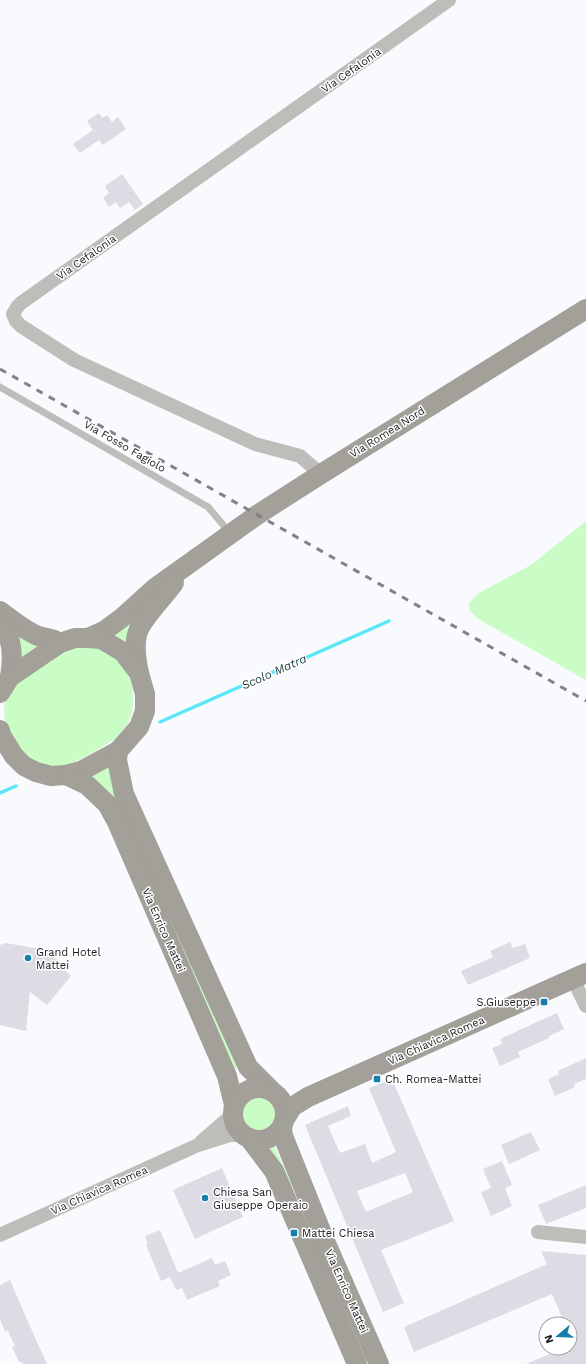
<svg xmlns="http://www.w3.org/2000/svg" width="586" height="1364" font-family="'Work Sans',sans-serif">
<rect width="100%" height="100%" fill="#f8fafe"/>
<!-- green -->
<g fill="#cafcc5">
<path d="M586,521V680L480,620L470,611L469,603L477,594L531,565Z"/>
<path d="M156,594L131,652L107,637Z"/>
<path d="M15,637H30L47,641L31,650L17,662Z"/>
<path d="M92,646L116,658L126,671L132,684L133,699L132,713L128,723L115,739L92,753L65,767L43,766L22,754L5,722L4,705L9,691L20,677L70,647Z"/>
<path d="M108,763L239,1067L232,1071L87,775Z"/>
<circle cx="259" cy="1114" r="18"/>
<path d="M272,1141L293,1187L287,1189L261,1145Z"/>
</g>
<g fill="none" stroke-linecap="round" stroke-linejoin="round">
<!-- stream -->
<g stroke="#5ae7f7" stroke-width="3.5">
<path d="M160,722L389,621"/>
<path d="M0,793L16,786"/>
</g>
</g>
<!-- building -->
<g fill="#dedbe5" fill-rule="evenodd">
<path d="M99,113L102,118L107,115L112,122L118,117L126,129L103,145L99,140L80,153L73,144L93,130L87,121Z"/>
<path d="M122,174L143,204L135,210L129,202L120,208L116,202L109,207L103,198L109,193L105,186Z"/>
<path d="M510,942L513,948L525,944L530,958L468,985L461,971L493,957L490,951Z"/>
<path d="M6,943L46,950L65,967L63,969L71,976L47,1005L30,992L26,1031L0,1025V945Z"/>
<path d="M557,1013L564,1029L549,1036V1038L518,1052L520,1057L500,1066L492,1048L502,1044L500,1039Z"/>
<path d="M586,1058V1079L574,1084L575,1087L555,1096L548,1079L559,1074L558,1071Z"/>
<path d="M392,1079L454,1221L381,1250L404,1303L383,1312L305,1125L348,1106L351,1116L328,1126L340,1153L365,1144L372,1163L396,1152L369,1088ZM405,1173L413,1192L366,1212L357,1191Z"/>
<path d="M531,1132L540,1150L509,1164L501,1145Z"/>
<path d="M502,1161L512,1185L505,1188L512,1206L491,1216L481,1192L491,1188L483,1169Z"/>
<path d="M222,1168L243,1217L195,1239L173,1190Z"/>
<path d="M586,1185V1208L546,1224L538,1205Z"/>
<path d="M160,1230L178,1273L212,1258L215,1265L225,1261L231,1275L218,1281L220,1286L187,1300L182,1288L176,1290L170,1277L161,1281L146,1245L148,1244L145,1236Z"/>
<path d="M541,1251L586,1255V1364H526L564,1348H570V1324H565L552,1294L414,1352L404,1327L547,1264Z"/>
<path d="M10,1280L33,1333L47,1364H23L22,1362H19L12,1347L15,1346L8,1331H5L0,1319V1285Z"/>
</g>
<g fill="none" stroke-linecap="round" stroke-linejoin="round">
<!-- lane -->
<path stroke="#bfbdb9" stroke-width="7" d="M0,387L208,507L230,533"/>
<!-- street -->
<g stroke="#bfbdb9" stroke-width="14">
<path d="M321,474L300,456L255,444L74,360L21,326L16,321L13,314L18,306L21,303L449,0"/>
<path d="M573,979L586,1006"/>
<path d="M201,1142L233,1114"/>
<path d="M538,1232L586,1237"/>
<path d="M0,1235L198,1145L230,1135H244"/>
</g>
<!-- secondary -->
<g stroke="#a39f99" stroke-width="20">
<path d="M0,611C12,620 24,630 38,636C46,638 53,638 60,643"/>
<path d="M0,623C14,637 13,659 10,677"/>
<path d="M88,638L104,631L123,617L155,588L257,515L321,474L586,309"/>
<path d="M139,673C136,659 133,642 139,629C147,613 164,597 174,583"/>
<path d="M0,693L10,677L60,643L75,638H88L101,639L123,652L139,673L145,694V711L139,727L118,751L81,771L66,775L51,776L36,772L24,766L14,756L1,735L0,730"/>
<path d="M118,751L117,760L124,794L248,1067L271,1090"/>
<path d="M66,775L87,785L107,804L117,822L227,1076L234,1105"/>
<circle cx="259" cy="1114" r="26"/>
<path d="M286,1117L292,1107L308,1097L586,973"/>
<path d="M282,1128L283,1136L325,1241L379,1364"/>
<path d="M249,1138L274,1171L357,1364"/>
</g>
<!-- rail -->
<path stroke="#808285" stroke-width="3" stroke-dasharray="7 7" stroke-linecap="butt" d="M0,369L586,701"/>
</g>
<!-- markers -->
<g fill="#1480a9" stroke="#fff" stroke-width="1.5">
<circle cx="28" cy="958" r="4"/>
<rect x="540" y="998" width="8" height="8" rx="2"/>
<rect x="373" y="1075" width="8" height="8" rx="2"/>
<circle cx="205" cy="1198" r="4"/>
<rect x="290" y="1229" width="8" height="8" rx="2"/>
</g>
<g text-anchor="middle" stroke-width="3" stroke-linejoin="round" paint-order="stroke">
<!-- street labels -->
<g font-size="11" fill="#191a1d" stroke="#fff">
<text transform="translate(351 70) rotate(-35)" y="4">Via Cefalonia</text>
<text transform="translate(86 257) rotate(-35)" y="4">Via Cefalonia</text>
<text transform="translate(387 432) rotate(-32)" y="4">Via Romea Nord</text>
<text transform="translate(125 446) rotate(30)" y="4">Via Fosso Fagiolo</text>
<text transform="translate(164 930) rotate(66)" y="4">Via Enrico Mattei</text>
<text transform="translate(436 1040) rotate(-24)" y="4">Via Chiavica Romea</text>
<text transform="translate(99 1190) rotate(-24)" y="4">Via Chiavica Romea</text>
<text transform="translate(347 1291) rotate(66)" y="4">Via Enrico Mattei</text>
</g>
<!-- poi labels -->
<g font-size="11" fill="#191a1d" stroke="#fff" text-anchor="start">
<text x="36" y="956">Grand Hotel<tspan x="36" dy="13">Mattei</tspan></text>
<text x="536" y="1006" text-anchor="end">S.Giuseppe</text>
<text x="385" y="1083">Ch. Romea-Mattei</text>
<text x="213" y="1196">Chiesa San<tspan x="213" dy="13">Giuseppe Operaio</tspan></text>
<text x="302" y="1237">Mattei Chiesa</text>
</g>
<!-- water labels -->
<g font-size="12" font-style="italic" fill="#253d40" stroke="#fff">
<text transform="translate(274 672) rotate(-24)" y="4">Scolo Matra</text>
</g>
</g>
<!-- north arrow -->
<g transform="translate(558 1336) rotate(251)"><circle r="19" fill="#ffffff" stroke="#a3a3a5"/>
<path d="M0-3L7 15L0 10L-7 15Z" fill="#1480a9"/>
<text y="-6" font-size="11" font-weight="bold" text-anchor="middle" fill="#191a1d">N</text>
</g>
</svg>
